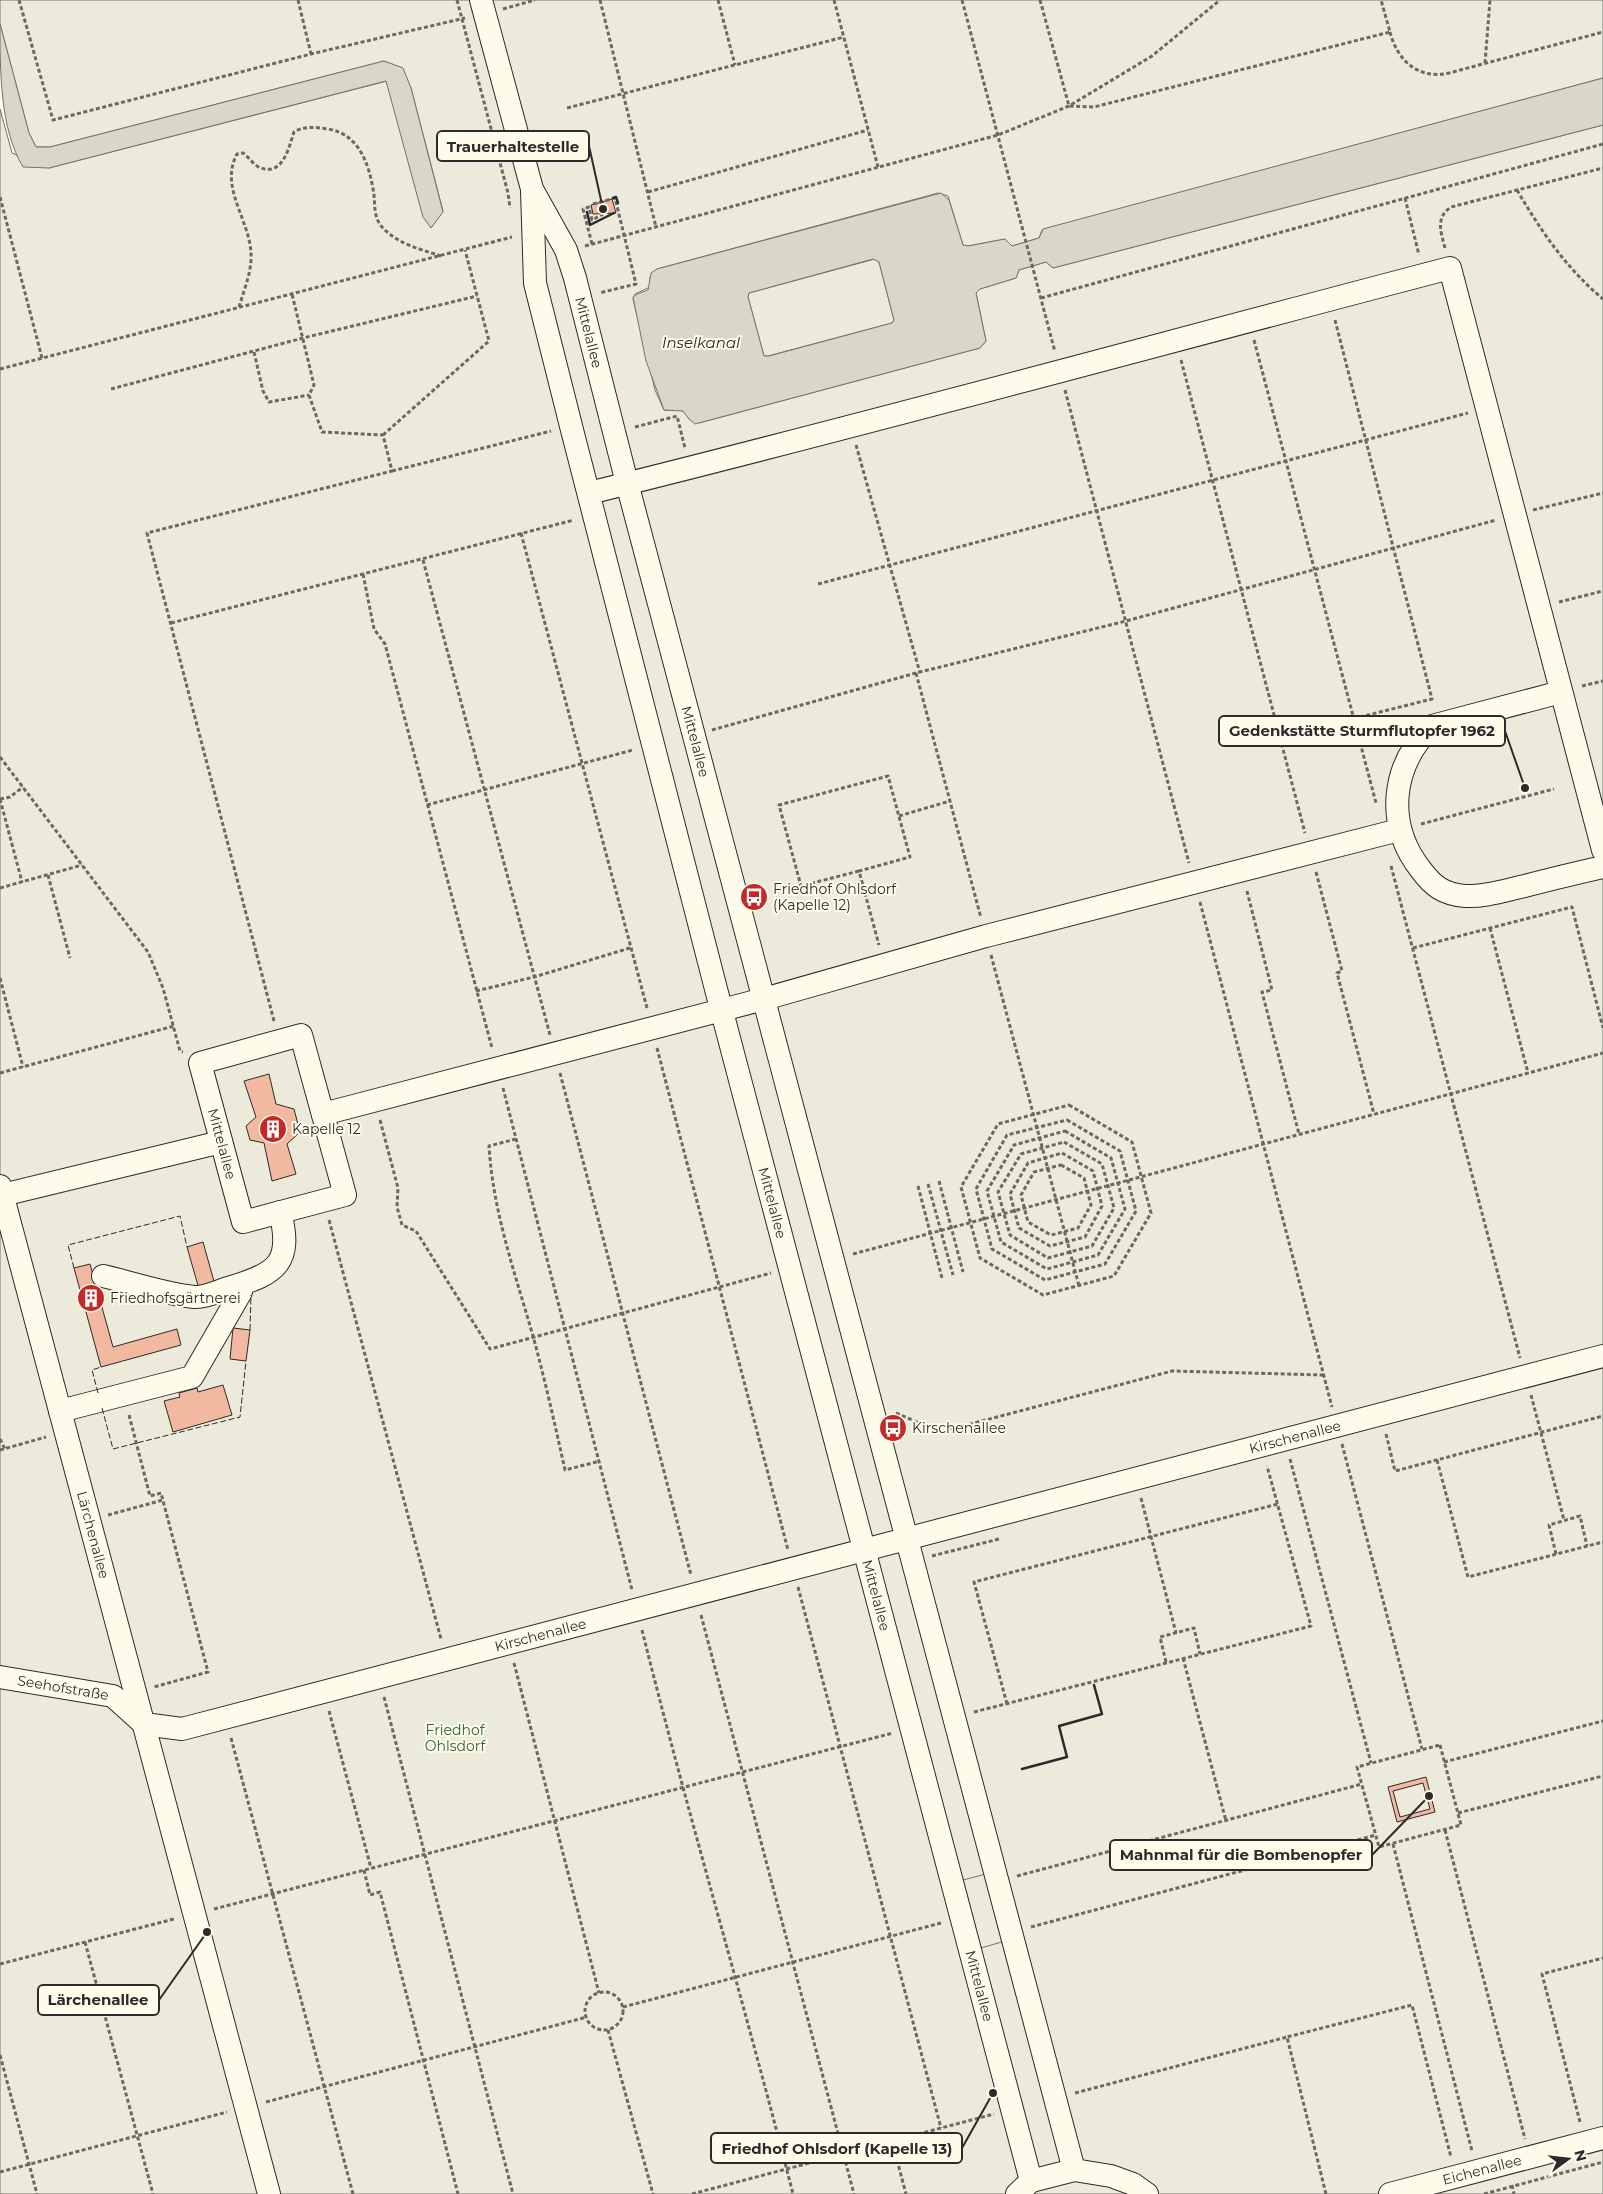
<svg xmlns="http://www.w3.org/2000/svg" width="1603" height="2194" font-family="Montserrat,sans-serif">
<rect width="100%" height="100%" fill="#fdfbea"/>
<!-- green -->
<g fill="#ecebdb" stroke="#74746e">
<path d="M0,0H1603V78L1042,230L1039,238L1012,246L1005,239L968,246L963,245L948,196L938,193L657,269L650,277V287L635,294L633,299L655,390L664,410C675,412 682,405 689,419L699,423L980,348L986,341L976,293L980,289L1016,278L1019,270L1046,262L1053,268L1603,125V2194H0V109L12,153L49,168L387,81L423,216L431,228L443,211L411,88L402,68L384,61L50,147H36L29,133L0,24Z"/>
<path d="M875,259L879,262L894,320L892,323L768,356H764L748,297L749,293Z"/>
</g>
<!-- parking -->
<path fill="#eceadb" stroke="#74746e" d="M986,1874L1005,1941L981,1948L963,1880Z"/>
<!-- water -->
<g fill="#d8d7c9" stroke="#74746e" fill-rule="evenodd">
<path d="M0,24L29,133L36,147H50L384,61L403,68L411,88L443,212L431,228L423,217L386,81L49,168L23,167C0,129 0,71 0,24Z"/>
<path d="M1603,78V125L1053,268L1046,262L1019,270L1016,278L980,289L976,293L986,341L980,348L695,424L689,419L683,411L664,410L646,361L633,297L637,294L648,290L651,273L657,269L941,193L949,200L963,245L968,246L1005,239L1012,246L1039,238L1043,229ZM873,259L879,262L894,320L892,323L769,356H764L748,297L749,293Z"/>
</g>
<!-- building -->
<g fill="#f2b8a0" stroke="#2b2b2b" fill-rule="evenodd">
<path d="M612,199L616,213L593,214L591,205Z"/>
<path d="M269,1074L276,1104L294,1109L300,1132L287,1144L296,1174L272,1181L264,1143L250,1140L246,1126L256,1117L244,1081Z"/>
<path d="M203,1242L215,1285L199,1289L187,1247Z"/>
<path d="M90,1264L113,1347L177,1329L181,1345L101,1367L74,1268Z"/>
<path d="M233,1328L250,1330L246,1361L230,1359Z"/>
<path d="M223,1385L232,1415L173,1432L164,1401L180,1397L179,1393L197,1388L198,1392Z"/>
<path d="M1426,1777L1435,1812L1397,1822L1388,1787ZM1423,1783L1430,1809L1400,1817L1393,1791Z"/>
</g>
<g fill="none" stroke-linecap="round" stroke-linejoin="round">
<!-- minor casing -->
<g stroke="#2b2b2b" stroke-width="24">
<g id="minor">
<path id="s1" d="M481,0L532,189L566,250L575,278L627,483L1074,2170"/>
<path id="s2" d="M532,191L535,283L571,426L716,989L1031,2181"/>
<path d="M589,493C877,422 1163,343 1450,268L1603,850"/>
<path d="M1561,692L1432,726C1391,766 1385,824 1421,870C1433,886 1443,894 1465,896C1485,897 1506,890 1525,886C1551,879 1577,873 1603,867"/>
<path d="M301,1035L345,1195L243,1222L200,1063Z"/>
<path d="M323,1114L764,999L986,936L1399,830"/>
<path id="s3" d="M0,1186L269,2194"/>
<path d="M2,1195L221,1142"/>
<path d="M103,1276C133,1283 164,1294 194,1297C205,1298 220,1290 231,1287C277,1274 293,1262 280,1212"/>
<path d="M60,1411L192,1377L241,1292L240,1285"/>
<path id="s4" d="M0,1677L113,1696L144,1724"/>
<path id="s5" d="M144,1724L182,1729L1603,1356"/>
<path d="M1017,2194L1031,2181L1074,2170L1111,2176L1133,2184L1147,2194"/>
<path id="s6" d="M1390,2194L1603,2138"/>
</g>
</g>
<!-- path -->
<g stroke="#6a6964" stroke-width="3" stroke-dasharray="4 2.5" stroke-linecap="butt">
<path d="M19,0L53,120L311,54L465,18"/>
<path d="M298,0L311,54"/>
<path d="M457,0L508,193L510,208"/>
<path d="M600,0L656,227"/>
<path d="M718,0L735,65"/>
<path d="M834,0L878,167"/>
<path d="M962,0L1055,352"/>
<path d="M1040,0L1069,106L1094,107L1390,32L1381,0"/>
<path d="M503,9L535,0"/>
<path d="M1390,32C1397,60 1418,80 1449,73L1603,32"/>
<path d="M1485,63L1490,0"/>
<path d="M567,108L844,37"/>
<path d="M1517,190C1541,231 1566,268 1603,299"/>
<path d="M648,192L868,130"/>
<path d="M0,197L42,358"/>
<path d="M1405,198L1419,255"/>
<path d="M593,204L615,198L636,284L599,293"/>
<path d="M592,244L583,209L589,207L592,220L605,213L602,201"/>
<path d="M585,246L998,135L1069,106L1152,56L1220,0"/>
<path d="M1445,248C1441,232 1435,218 1451,207L1603,168"/>
<path d="M1041,298L1603,144"/>
<path d="M239,307C244,290 252,271 251,254C250,220 219,187 237,154L243,153C249,157 254,166 261,168C283,176 289,147 294,132C304,126 315,127 327,129C360,133 370,167 374,195C375,207 374,219 383,228C398,244 420,249 441,256"/>
<path d="M1335,320L1432,699L1352,719"/>
<path d="M1254,340L1376,803"/>
<path d="M254,352L263,391L269,402L309,395"/>
<path d="M1181,360L1305,833"/>
<path d="M0,369L512,237"/>
<path d="M111,389L303,338L477,296"/>
<path d="M1065,390L1189,863"/>
<path d="M635,427L677,416L685,448"/>
<path d="M383,435L489,341L465,250"/>
<path d="M856,445L920,673"/>
<path d="M392,471L551,431"/>
<path d="M1533,510L1603,493"/>
<path d="M521,533L647,1008"/>
<path d="M423,560L550,1035"/>
<path d="M363,574L374,629L385,644L492,1048"/>
<path d="M818,584L1468,413"/>
<path d="M1559,602L1603,591"/>
<path d="M171,623L574,520"/>
<path d="M916,673L981,918"/>
<path d="M1582,686L1603,681"/>
<path d="M712,730L916,673L1126,621L1496,520"/>
<path d="M0,757L148,952L163,988L180,1051L183,1052"/>
<path d="M0,799L22,882"/>
<path d="M0,799L10,797L23,787"/>
<path d="M427,805L633,750"/>
<path d="M899,816L950,801"/>
<path d="M1421,824L1554,789"/>
<path d="M1391,866L1520,1358"/>
<path d="M859,871L801,886L779,805L888,776L910,857L859,871L879,945"/>
<path d="M1316,872L1342,971L1337,973L1374,1114"/>
<path d="M48,875L70,958"/>
<path d="M0,888L82,865"/>
<path d="M1247,891L1272,990L1262,992L1299,1134"/>
<path d="M1200,902L1332,1407"/>
<path d="M1490,928L1528,1073"/>
<path d="M1413,948L1572,907L1603,1028"/>
<path d="M991,955L1079,1286"/>
<path d="M0,978L23,1067"/>
<path d="M476,991L534,977L630,948"/>
<path d="M274,1021L147,533L392,471L383,435L322,432L309,395L314,385L292,294"/>
<path d="M657,1048L788,1550"/>
<path d="M0,1073L174,1026"/>
<path d="M560,1073L691,1575"/>
<path d="M503,1088L632,1590"/>
<path d="M1069,1105L1132,1142L1151,1213L1114,1276L1043,1295L980,1258L961,1187L998,1124Z"/>
<path d="M380,1120L398,1188L397,1207L402,1225L416,1231L490,1349L771,1273"/>
<path d="M1067,1120L1120,1151L1136,1211L1105,1264L1045,1280L992,1249L976,1189L1007,1135Z"/>
<path d="M1065,1131L1111,1158L1125,1209L1098,1255L1047,1269L1001,1242L987,1191L1014,1145Z"/>
<path d="M516,1139L489,1146C493,1212 515,1273 533,1336C545,1380 555,1425 565,1470L600,1461"/>
<path d="M1064,1142L1102,1164L1114,1208L1092,1246L1048,1258L1010,1235L998,1192L1021,1154Z"/>
<path d="M1062,1153L1093,1171L1102,1206L1085,1237L1050,1246L1019,1228L1010,1194L1028,1163Z"/>
<path d="M1061,1165L1084,1178L1091,1205L1078,1228L1051,1235L1028,1222L1021,1195L1034,1172Z"/>
<path d="M939,1181L963,1272"/>
<path d="M928,1184L953,1275"/>
<path d="M918,1186L942,1278"/>
<path d="M329,1220L441,1639"/>
<path d="M853,1254L1603,1053"/>
<path d="M1531,1395L1564,1520"/>
<path d="M896,1413L940,1432L1172,1371L1324,1375"/>
<path d="M129,1415L150,1496L161,1493L208,1672L154,1687"/>
<path d="M1386,1434L1395,1471L1603,1416"/>
<path d="M0,1439L5,1449"/>
<path d="M1342,1444L1422,1749"/>
<path d="M0,1450L46,1437"/>
<path d="M1290,1459L1371,1763"/>
<path d="M1437,1460L1468,1577L1603,1542"/>
<path d="M1141,1498L1176,1633"/>
<path d="M108,1515L163,1500"/>
<path d="M1556,1554L1549,1525L1580,1516L1587,1546"/>
<path d="M932,1556L999,1539"/>
<path d="M798,1587L941,2128"/>
<path d="M701,1615L854,2194"/>
<path d="M642,1630C689,1819 745,2005 793,2194"/>
<path d="M1183,1658L1226,1821"/>
<path d="M1166,1662L1160,1637L1194,1628L1200,1654"/>
<path d="M514,1663L599,1993"/>
<path d="M384,1697L513,2194"/>
<path d="M1007,1704L974,1582L1278,1504"/>
<path d="M329,1711L371,1868"/>
<path d="M974,1712L1311,1626L1267,1466"/>
<path d="M231,1738L353,2194"/>
<path d="M1440,1745L1461,1825L1379,1847L1357,1767Z"/>
<path d="M1444,1762L1603,1721"/>
<path d="M1458,1813L1603,1776"/>
<path d="M1445,1830L1525,2139"/>
<path d="M1393,1844L1472,2151"/>
<path d="M364,1870L370,1895L380,1892L458,2194"/>
<path d="M1017,1876L1362,1784"/>
<path d="M214,1909L893,1733"/>
<path d="M1031,1927L1376,1835"/>
<path d="M85,1942L153,2194"/>
<path d="M0,1964L174,1919"/>
<circle cx="604" cy="2011" r="19"/>
<path d="M623,2007L941,1923"/>
<path d="M608,2030L653,2194"/>
<path d="M0,2055L37,2194"/>
<path d="M1075,2093L1287,2037"/>
<path d="M266,2102L587,2017"/>
<path d="M1580,2122L1542,1974L1603,1958"/>
<path d="M892,2141L906,2194"/>
<path d="M0,2172L227,2112"/>
<path d="M1512,2185L1514,2194"/>
<path d="M692,2194L994,2114"/>
<path d="M1326,2194L1287,2037L1412,2005L1451,2157"/>
<path d="M1484,2194L1603,2162"/>
</g>
<!-- minor -->
<use href="#minor" stroke="#fdfbea" stroke-width="22"/>
<!-- fence -->
<g stroke="#2b2b2b" stroke-width="1" stroke-dasharray="6 2.5" stroke-linecap="butt">
<path d="M74,1268L68,1245L180,1216L187,1247"/>
<path d="M250,1330L251,1295"/>
<path d="M98,1393L92,1370L101,1367"/>
<path d="M102,1408L113,1449L240,1417L246,1361"/>
</g>
<!-- wall -->
<g stroke="#2b2b2b" stroke-width="2.5">
<path d="M613,198L616,197L618,203"/>
<path d="M587,212L590,225L614,213"/>
<path d="M1022,1769L1067,1757L1059,1726L1102,1714L1094,1685"/>
</g>
</g>
<!-- icons -->
<defs>
<g id="bus-disc" transform="scale(1.4375)"><circle r="9.5" fill="#c62828" stroke="#fdfbea"/><path d="M-5-6H5V4H4V6H2V4H-2V6H-4V4H-5ZM-3.5-4V0h7V-4ZM-3.5 1.2v1.5H-2V1.2ZM2 1.2v1.5H3.5V1.2Z" fill="#fff"/></g>
<g id="building-disc" transform="scale(1.4375)"><circle r="9.5" fill="#c62828" stroke="#fdfbea"/><path d="M-4-6H4V6H1V3H-1V6H-4ZM-2.5-4.3h1.7v1.8h-1.7ZM.8-4.3h1.7v1.8H.8ZM-2.5-1h1.7V.8h-1.7ZM.8-1h1.7V.8H.8Z" fill="#fff"/></g>
</defs>
<g fill-rule="evenodd">
<use href="#bus-disc" x="754" y="897"/>
<use href="#building-disc" x="273" y="1129"/>
<use href="#building-disc" x="91" y="1298"/>
<use href="#bus-disc" x="893" y="1428"/>
</g>
<g text-anchor="middle" stroke-width="4" stroke-linejoin="round" paint-order="stroke">
<!-- street labels -->
<g font-size="14" fill="#2b2b2b" stroke="#fdfbea">
<text dy="5" stroke="none"><textPath href="#s1" startOffset="351">Mittelallee</textPath></text>
<text dy="5" stroke="none"><textPath href="#s1" startOffset="774">Mittelallee</textPath></text>
<text transform="translate(222 1144) rotate(75)" y="5">Mittelallee</text>
<text dy="5" stroke="none"><textPath href="#s2" startOffset="1042">Mittelallee</textPath></text>
<text dy="5" stroke="none"><textPath href="#s5" startOffset="1189">Kirschenallee</textPath></text>
<text dy="5" stroke="none"><textPath href="#s3" startOffset="361">Lärchenallee</textPath></text>
<text dy="5" stroke="none"><textPath href="#s2" startOffset="1448">Mittelallee</textPath></text>
<text dy="5" stroke="none"><textPath href="#s5" startOffset="409">Kirschenallee</textPath></text>
<text dy="5" stroke="none"><textPath href="#s4" startOffset="64">Seehofstraße</textPath></text>
<text dy="5" stroke="none"><textPath href="#s2" startOffset="1852">Mittelallee</textPath></text>
<text dy="5" stroke="none"><textPath href="#s6" startOffset="95">Eichenallee</textPath></text>
</g>
<!-- poi labels -->
<g font-size="14" fill="#2b2b2b" stroke="#fdfbea" text-anchor="start">
<text x="773" y="894">Friedhof Ohlsdorf<tspan x="773" dy="16">(Kapelle 12)</tspan></text>
<text x="292" y="1134">Kapelle 12</text>
<text x="110" y="1303">Friedhofsgärtnerei</text>
<text x="912" y="1433">Kirschenallee</text>
</g>
<!-- park labels -->
<g font-size="14" fill="#34623c" stroke="#fdfbea">
<text x="455" y="1735">Friedhof<tspan x="455" dy="16">Ohlsdorf</tspan></text>
</g>
<!-- water labels -->
<g font-size="15" font-style="italic" fill="#2b2b2b" stroke="#fdfbea">
<text x="701" y="348">Inselkanal</text>
</g>
</g>
<!-- callouts -->
<path fill="none" stroke="#2b2b2b" stroke-width="2" d="M603 209L589 146M1525 788L1505 731M1429 1796L1372 1855M207 1932L159 2000M993 2093L962 2148"/>
<g fill="#2b2b2b" stroke="#fdfbea" stroke-width="2">
<circle cx="603" cy="209" r="5"/>
<circle cx="1525" cy="788" r="5"/>
<circle cx="1429" cy="1796" r="5"/>
<circle cx="207" cy="1932" r="5"/>
<circle cx="993" cy="2093" r="5"/>
</g>
<g fill="#fdfbea" stroke="#2b2b2b" stroke-width="2">
<rect x="437" y="131" width="152" height="30" rx="5"/>
<rect x="1219" y="716" width="286" height="30" rx="5"/>
<rect x="1110" y="1840" width="262" height="30" rx="5"/>
<rect x="38" y="1985" width="121" height="30" rx="5"/>
<rect x="711" y="2133" width="251" height="30" rx="5"/>
</g>
<g font-size="15" text-anchor="middle" font-weight="bold" fill="#2b2b2b">
<text x="513" y="152">Trauerhaltestelle</text>
<text x="1362" y="736">Gedenkstätte Sturmflutopfer 1962</text>
<text x="1241" y="1860">Mahnmal für die Bombenopfer</text>
<text x="98" y="2005">Lärchenallee</text>
<text x="837" y="2154">Friedhof Ohlsdorf (Kapelle 13)</text>
</g>
<!-- north arrow -->
<g transform="translate(1568 2159) rotate(75)" stroke="#fdfbea" stroke-width="4" paint-order="stroke">
<path d="M0-4L9 19L0 12L-9 19Z" fill="#2b2b2b"/>
<text y="-8" font-size="14" font-weight="bold" text-anchor="middle" fill="#2b2b2b">N</text>
</g>
</svg>
